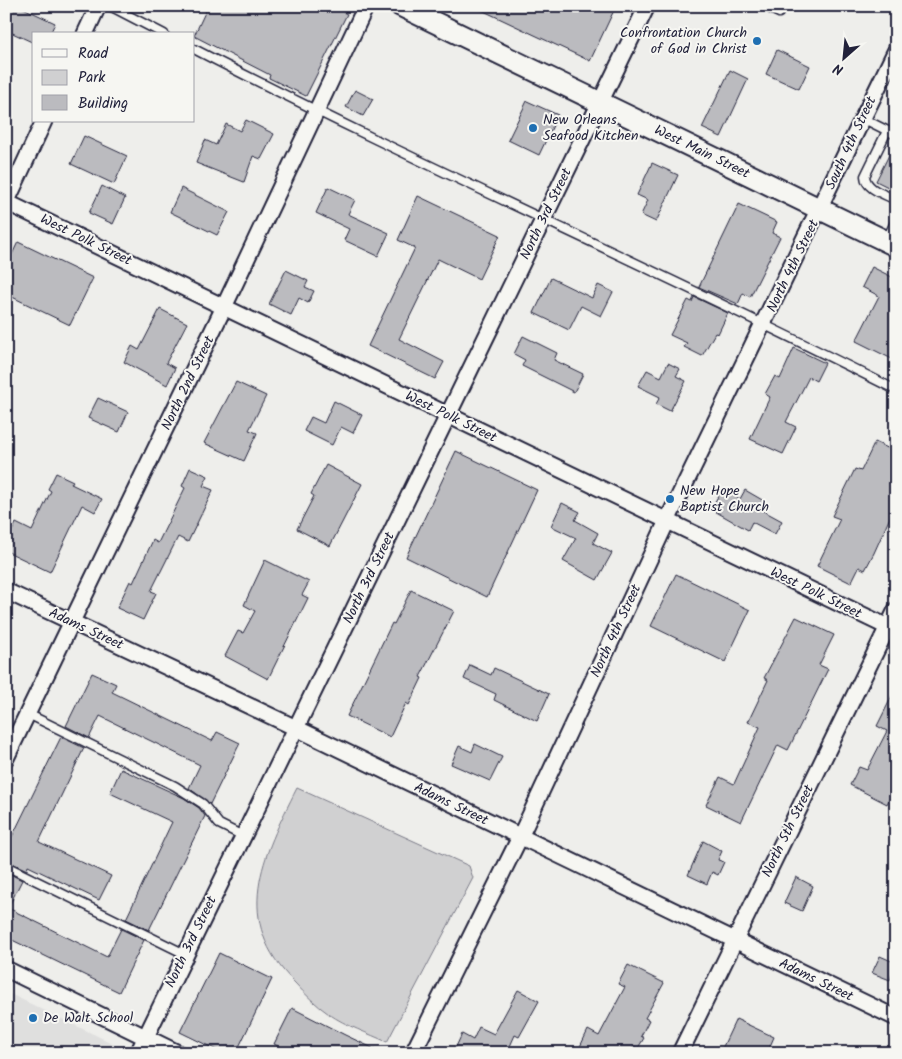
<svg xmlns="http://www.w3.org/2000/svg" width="902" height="1059" font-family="Kalam,sans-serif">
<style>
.built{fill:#dfdfde}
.green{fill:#d0d0d1;stroke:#797986}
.building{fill:#bbbbbf;stroke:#22223b}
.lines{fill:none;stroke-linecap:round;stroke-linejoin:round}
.lane-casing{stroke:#22223b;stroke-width:11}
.street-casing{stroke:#22223b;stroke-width:19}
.secondary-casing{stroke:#22223b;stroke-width:24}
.lane{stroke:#f6f6f2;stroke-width:8}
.street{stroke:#f6f6f2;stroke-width:15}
.secondary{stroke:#f6f6f2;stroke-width:20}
.poi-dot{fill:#1f6fb2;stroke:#f6f6f2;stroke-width:2}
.labels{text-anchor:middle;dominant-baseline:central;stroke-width:4;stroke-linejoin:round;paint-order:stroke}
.poi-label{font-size:14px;fill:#22223b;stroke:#f6f6f2;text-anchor:start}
.street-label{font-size:14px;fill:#22223b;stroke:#f6f6f2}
</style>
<rect width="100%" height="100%" fill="#eeeeeb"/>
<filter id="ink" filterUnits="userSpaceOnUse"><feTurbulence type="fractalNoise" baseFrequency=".02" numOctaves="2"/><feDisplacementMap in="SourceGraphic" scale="10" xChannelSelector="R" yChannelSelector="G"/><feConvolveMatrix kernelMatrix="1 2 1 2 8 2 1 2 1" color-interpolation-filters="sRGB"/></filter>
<g filter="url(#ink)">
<path class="built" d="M 6,992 L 114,1044 L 110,1053 L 6,1053 Z"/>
<path class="green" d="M 297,788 L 469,866 L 473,878 L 387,1042 C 368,1033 346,1026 329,1014 C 316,1005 305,994 295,983 C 231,920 262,857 297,788 Z"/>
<g class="building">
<path d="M 6,6 L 19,6 L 55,23 L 50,34 L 34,34 L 34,43 L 6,30 Z"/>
<path d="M 208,6 L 331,6 L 347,14 L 306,96 L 269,78 L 270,75 L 194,36 Z"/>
<path d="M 473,6 L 616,6 L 590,61 Z"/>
<path d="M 777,50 L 810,66 L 799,89 L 766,74 Z"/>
<path d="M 730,70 L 748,79 L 721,137 L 702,128 Z"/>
<path d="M 355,90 L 373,99 L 363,116 L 346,107 Z"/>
<path d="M 527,101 L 558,115 L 539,155 L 508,140 Z"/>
<path d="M 246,120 L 274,134 L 261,159 L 253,156 L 244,182 L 196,163 L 205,140 L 216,145 L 226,124 L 240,131 Z"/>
<path d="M 84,136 L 127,156 L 114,184 L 71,164 Z"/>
<path d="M 896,141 L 896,191 L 876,181 Z"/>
<path d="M 652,163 L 678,175 L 656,222 L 641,215 L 648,200 L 637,195 Z"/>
<path d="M 102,186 L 125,198 L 113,224 L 89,213 Z"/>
<path d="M 328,187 L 355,200 L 348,214 L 389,233 L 378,256 L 344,240 L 349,229 L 316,213 Z"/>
<path d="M 181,188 L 229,212 L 217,235 L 170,212 Z"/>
<path d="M 418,196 L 500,235 L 479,279 L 438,259 L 399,339 L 444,362 L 435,379 L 368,346 L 415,248 L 398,240 Z"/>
<path d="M 739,204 L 777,222 L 772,233 L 780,237 L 750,297 L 743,293 L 738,304 L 699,287 Z"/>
<path d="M 18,242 L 93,278 L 70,325 L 6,294 L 6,267 Z"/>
<path d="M 872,267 L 896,279 L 896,361 L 856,341 L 879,296 L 862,287 Z"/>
<path d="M 286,270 L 308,281 L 305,287 L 314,291 L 308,303 L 299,298 L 291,315 L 269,304 Z"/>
<path d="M 551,278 L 592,298 L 598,285 L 613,292 L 601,316 L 581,306 L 569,330 L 534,313 Z"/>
<path d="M 694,297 L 728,313 L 718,334 L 715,333 L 702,356 L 684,347 L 687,343 L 670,335 L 688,300 L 692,302 Z"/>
<path d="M 160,309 L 187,323 L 166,363 L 175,368 L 167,385 L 124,362 L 132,346 L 139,350 Z"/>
<path d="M 523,336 L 557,353 L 554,360 L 583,374 L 574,392 L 522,366 L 525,360 L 514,354 Z"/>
<path d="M 794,348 L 825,363 L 816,381 L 809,377 L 786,422 L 796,427 L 783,454 L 750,439 L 770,397 L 765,394 L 775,376 L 780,379 Z"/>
<path d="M 668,363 L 680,369 L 676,376 L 686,381 L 670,411 L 656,404 L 660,397 L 638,386 L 647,370 L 661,377 Z"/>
<path d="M 236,382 L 266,396 L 249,430 L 257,433 L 244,461 L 204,443 Z"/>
<path d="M 98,398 L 128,412 L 119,432 L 88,418 Z"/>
<path d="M 334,401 L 362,415 L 353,433 L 341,427 L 332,445 L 304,431 L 311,417 L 324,423 Z"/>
<path d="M 875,442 L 896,452 L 896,504 L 874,553 L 865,570 L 859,567 L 851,583 L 817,566 L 840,519 L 832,516 L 855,469 L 861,471 Z"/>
<path d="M 456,451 L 537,490 L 487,597 L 406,557 Z"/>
<path d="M 326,465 L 362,484 L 330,546 L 297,529 L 314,496 L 311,494 Z"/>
<path d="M 190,468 L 208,476 L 203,486 L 213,490 L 188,542 L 178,537 L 151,591 L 156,593 L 143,620 L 117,608 L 130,581 L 133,583 L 153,540 L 158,543 L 185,488 L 182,486 Z"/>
<path d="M 56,473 L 73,481 L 71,484 L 102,499 L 95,512 L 82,505 L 50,572 L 6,551 L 6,543 L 16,523 L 32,531 L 51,491 L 48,489 Z"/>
<path d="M 722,489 L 740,499 L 745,490 L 764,501 L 760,509 L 782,521 L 775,534 L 752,522 L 748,530 L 711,509 Z"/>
<path d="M 562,503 L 580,512 L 575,520 L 598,533 L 593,543 L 612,553 L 597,580 L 563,561 L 576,538 L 551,526 Z"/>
<path d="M 265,560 L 309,582 L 302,595 L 308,598 L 268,679 L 225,656 L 238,631 L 243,633 L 255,611 L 244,605 Z"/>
<path d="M 676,574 L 750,610 L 725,662 L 651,626 Z"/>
<path d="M 411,590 L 454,611 L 420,677 L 422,678 L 409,705 L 406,703 L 390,737 L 347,716 L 392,623 L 394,624 Z"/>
<path d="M 796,617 L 834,635 L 819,665 L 828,669 L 788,750 L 778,745 L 741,822 L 706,805 L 720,777 L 734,784 L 760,727 L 748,722 L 768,680 L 764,678 Z"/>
<path d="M 470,665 L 491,675 L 494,668 L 549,694 L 537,721 L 494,700 L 496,694 L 464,679 Z"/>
<path d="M 92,673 L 116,684 L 112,692 L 212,741 L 217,732 L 240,743 L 210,804 L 189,788 L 200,765 L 100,716 L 89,738 L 66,726 Z"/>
<path d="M 896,688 L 896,786 L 887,804 L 850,785 L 859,767 L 867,770 L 887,731 L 877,726 Z"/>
<path d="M 61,737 L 84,748 L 39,842 L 111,876 L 99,900 L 28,866 L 27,870 L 6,860 L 6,849 Z"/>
<path d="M 475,744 L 502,757 L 490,781 L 451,764 L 459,746 L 472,752 Z"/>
<path d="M 121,769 L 184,798 L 199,808 L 205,816 L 149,930 L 126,919 L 172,822 L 110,793 Z"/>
<path d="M 703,841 L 722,851 L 718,860 L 724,862 L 718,875 L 712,872 L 707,884 L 688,875 Z"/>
<path d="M 6,872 L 22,880 L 8,908 L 107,957 L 121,929 L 144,940 L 119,992 L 6,937 Z"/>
<path d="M 796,877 L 813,886 L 802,911 L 784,903 Z"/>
<path d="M 219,953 L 272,979 L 236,1053 L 223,1053 L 180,1032 Z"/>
<path d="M 880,956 L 896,963 L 890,980 L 872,973 Z"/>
<path d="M 628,965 L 664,983 L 645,1018 L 649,1020 L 641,1036 L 644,1038 L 638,1048 L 634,1046 L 630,1053 L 577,1053 L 588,1030 L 599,1036 L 625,987 L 618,984 Z"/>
<path d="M 518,990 L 539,1001 L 519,1037 L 515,1035 L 507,1053 L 461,1053 L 455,1049 L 462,1034 L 473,1040 L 479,1027 L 494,1034 Z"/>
<path d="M 292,1008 L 345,1035 L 383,1053 L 291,1053 L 274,1044 Z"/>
<path d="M 736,1019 L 774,1037 L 767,1053 L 720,1053 Z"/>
</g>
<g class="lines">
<defs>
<g id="lane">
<path d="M 110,6 L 164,34"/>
<path d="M 764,6 L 779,13 L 783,6"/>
<path d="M 194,49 C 425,168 664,272 896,390"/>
<path d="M 864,119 L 896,135"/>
<path d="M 887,131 L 865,176 C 866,190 885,194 896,200"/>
<path d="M 887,239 L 896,220"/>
<path d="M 28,714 L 175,786 L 203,804 L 219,824 L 243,836"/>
<path d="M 6,866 L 185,954"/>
<path d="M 6,1049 L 13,1053"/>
</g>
<g id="street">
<path d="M 85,34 L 98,6"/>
<path d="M 6,202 L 896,631"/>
<path d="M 6,203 L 44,121"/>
<path d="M 6,591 L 296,728 L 896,1018"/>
<path d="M 6,758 L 224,307 L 366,6"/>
<path d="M 6,969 L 178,1053"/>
<path d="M 138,1053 L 647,6"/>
<path d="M 413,1053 L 520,837 L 667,521 L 896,50"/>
<path d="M 680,1053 L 896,610"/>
</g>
<path id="secondary" d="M 401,6 L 896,246"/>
</defs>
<use href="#lane" class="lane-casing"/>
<use href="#street" class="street-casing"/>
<use href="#secondary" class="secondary-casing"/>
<use href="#lane" class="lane"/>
<use href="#street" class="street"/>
<use href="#secondary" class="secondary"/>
</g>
</g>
<g class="poi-dot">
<circle cx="757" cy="41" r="5"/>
<circle cx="533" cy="128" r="5"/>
<circle cx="670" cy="499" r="5"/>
<circle cx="33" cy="1018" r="5"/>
</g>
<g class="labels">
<g class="poi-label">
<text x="747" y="33" text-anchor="end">Confrontation Church<tspan x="747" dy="16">of God in Christ</tspan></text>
<text x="543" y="120">New Orleans<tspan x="543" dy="16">Seafood Kitchen</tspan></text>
<text x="680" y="491">New Hope<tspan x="680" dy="16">Baptist Church</tspan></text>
<text x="43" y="1018">De Walt School</text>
</g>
<g class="street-label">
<text transform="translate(851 143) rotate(-65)">South 4th Street</text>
<text transform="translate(702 152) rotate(26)">West Main Street</text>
<text transform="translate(546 214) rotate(-64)">North 3rd Street</text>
<text transform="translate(86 240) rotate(26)">West Polk Street</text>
<text transform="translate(793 266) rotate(-64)">North 4th Street</text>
<text transform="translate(188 383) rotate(-64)">North 2nd Street</text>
<text transform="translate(451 417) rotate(26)">West Polk Street</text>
<text transform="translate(369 578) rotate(-64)">North 3rd Street</text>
<text transform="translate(816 593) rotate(26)">West Polk Street</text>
<text transform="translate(86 629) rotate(25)">Adams Street</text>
<text transform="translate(616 631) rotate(-65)">North 4th Street</text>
<text transform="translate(451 804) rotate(26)">Adams Street</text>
<text transform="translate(788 831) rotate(-64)">North 5th Street</text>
<text transform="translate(191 942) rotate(-64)">North 3rd Street</text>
<text transform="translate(816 980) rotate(26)">Adams Street</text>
</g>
</g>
<rect width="902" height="1059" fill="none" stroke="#f6f6f2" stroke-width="25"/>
<rect x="12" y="12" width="877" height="1034" fill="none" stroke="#22223b" stroke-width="2" filter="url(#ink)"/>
<rect x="32" y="32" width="162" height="90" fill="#f6f6f2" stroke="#a1a1a9"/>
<rect x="42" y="49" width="25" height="8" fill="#f6f6f2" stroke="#a1a1a9"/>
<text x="78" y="58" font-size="15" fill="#22223b">Road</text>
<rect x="42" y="70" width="25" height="15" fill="#d0d0d1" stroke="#a1a1a9"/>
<text x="78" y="82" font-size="15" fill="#22223b">Park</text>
<rect x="42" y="95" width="25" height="15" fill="#bbbbbf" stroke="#a1a1a9"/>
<text x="78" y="108" font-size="15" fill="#22223b">Building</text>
<g transform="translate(844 58) rotate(207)" stroke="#f6f6f2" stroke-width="4" paint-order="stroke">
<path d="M0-4L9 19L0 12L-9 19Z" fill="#22223b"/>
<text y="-8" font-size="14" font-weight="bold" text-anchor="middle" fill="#22223b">N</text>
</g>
</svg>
